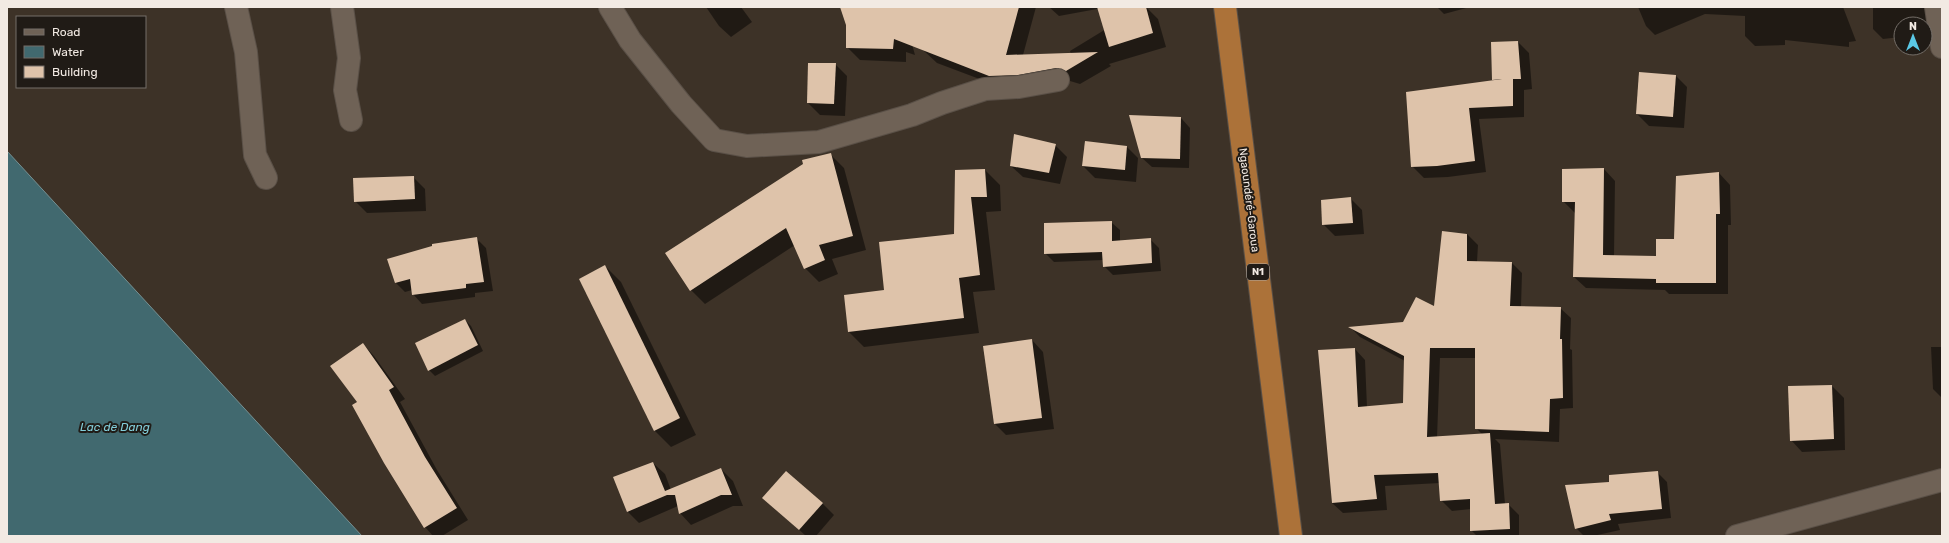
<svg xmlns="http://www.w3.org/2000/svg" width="1949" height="543" font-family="Rubik,sans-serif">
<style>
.water{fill:#41696f;stroke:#769092}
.shadow{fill:#0007;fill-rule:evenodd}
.building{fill:#dec3aa}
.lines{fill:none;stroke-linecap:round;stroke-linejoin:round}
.street-casing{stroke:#5a5047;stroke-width:24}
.highway-casing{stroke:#5a5047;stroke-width:24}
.street{stroke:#6f6256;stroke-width:22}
.highway{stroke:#ac7239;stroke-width:22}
.labels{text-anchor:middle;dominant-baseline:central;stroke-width:4;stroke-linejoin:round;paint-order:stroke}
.shield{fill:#201b16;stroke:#b3aca6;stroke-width:1}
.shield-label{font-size:10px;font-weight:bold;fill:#f2eae3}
.street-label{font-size:11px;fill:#f2eae3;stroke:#201b16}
.water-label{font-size:12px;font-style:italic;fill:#83ceda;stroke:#201b16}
</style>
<rect width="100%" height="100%" fill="#3d3227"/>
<path class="water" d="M 7,151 L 362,536 L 7,536 Z"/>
<g class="shadow">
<path d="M 706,7 L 741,7 L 752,22 L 731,37 L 719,26 Z"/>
<path d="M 841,7 L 902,7 L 915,55 L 906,52 L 906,62 L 860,60 L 847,47 L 847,25 Z"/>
<path d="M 927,7 L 1036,7 L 1023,55 L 1071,54 L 1070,51 L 1142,7 L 1146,7 L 1158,19 L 1166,47 L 1109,64 L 1111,66 L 1080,84 L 1070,81 L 1032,88 L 1006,89 L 937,63 L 923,50 Z"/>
<path d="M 1049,7 L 1108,7 L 1059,16 Z"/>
<path d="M 1437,7 L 1470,7 L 1444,14 Z"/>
<path d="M 1638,7 L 1843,7 L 1856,41 L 1849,42 L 1849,47 L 1785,40 L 1785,45 L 1755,46 L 1745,36 L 1745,16 L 1705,14 L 1655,35 L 1646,26 Z"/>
<path d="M 1873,7 L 1927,7 L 1932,34 L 1925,35 L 1925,24 L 1901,24 L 1901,37 L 1883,39 L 1873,29 Z"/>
<path d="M 1518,42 L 1529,53 L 1532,89 L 1524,90 L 1524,117 L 1479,119 L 1486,172 L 1448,177 L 1424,178 L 1412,166 L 1407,93 L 1495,81 L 1493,80 Z"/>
<path d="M 835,64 L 847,76 L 845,116 L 820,115 L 808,103 Z"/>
<path d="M 1676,76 L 1687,87 L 1684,128 L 1649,126 L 1637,114 Z"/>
<path d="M 1181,118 L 1190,128 L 1189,168 L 1152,167 L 1142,158 Z"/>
<path d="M 1055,145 L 1067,157 L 1060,184 L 1023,177 L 1011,166 Z"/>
<path d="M 1127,147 L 1138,158 L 1136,182 L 1095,178 L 1083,166 Z"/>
<path d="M 830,154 L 844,168 L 866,250 L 832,259 L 838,274 L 819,282 L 805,268 L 795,245 L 705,304 L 691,290 Z"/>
<path d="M 1604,169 L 1615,181 L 1614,256 L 1657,257 L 1675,240 L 1719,173 L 1730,185 L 1731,225 L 1728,225 L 1728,294 L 1669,294 L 1665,290 L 1586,288 L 1574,277 L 1575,213 L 1563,201 Z"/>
<path d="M 985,170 L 1000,185 L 1001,211 L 986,212 L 995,290 L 973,292 L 979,333 L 864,347 L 849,332 L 845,296 L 885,291 L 955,235 L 956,171 Z"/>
<path d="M 413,177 L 425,189 L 426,211 L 367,213 L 355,201 Z"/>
<path d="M 1350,198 L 1362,210 L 1364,234 L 1335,236 L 1323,224 Z"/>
<path d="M 1111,222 L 1120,230 L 1120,241 L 1150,239 L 1159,248 L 1161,271 L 1113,275 L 1104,266 L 1104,260 L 1054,262 L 1045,253 Z"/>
<path d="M 1467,234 L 1478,245 L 1477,262 L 1512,263 L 1522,273 L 1521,307 L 1560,308 L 1571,318 L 1570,349 L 1572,350 L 1573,408 L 1560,409 L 1559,442 L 1495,439 L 1500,444 L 1505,504 L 1508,504 L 1519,515 L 1519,536 L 1477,536 L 1471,530 L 1471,509 L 1452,511 L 1441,500 L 1440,483 L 1385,486 L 1387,510 L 1343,513 L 1332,503 L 1355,349 L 1365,360 L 1367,407 L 1404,404 L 1405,361 L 1360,337 L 1351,328 L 1404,323 L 1435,308 ZM 1440,358 L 1476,358 L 1476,428 L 1482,434 L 1437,438 Z"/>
<path d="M 477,239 L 486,248 L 493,291 L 475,293 L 475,297 L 422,304 L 413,294 L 412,290 L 405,292 L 396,283 L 434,247 Z"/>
<path d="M 605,266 L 621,282 L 696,435 L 671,447 L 655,431 Z"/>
<path d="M 465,320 L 471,326 L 483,351 L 435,376 L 429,370 Z"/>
<path d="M 1032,340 L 1043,352 L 1054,429 L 1006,435 L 995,424 Z"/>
<path d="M 363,344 L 374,356 L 405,399 L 400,402 L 437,470 L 468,520 L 442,536 L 433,536 L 425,527 L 385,462 Z"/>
<path d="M 1931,347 L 1942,347 L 1942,398 L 1933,389 Z"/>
<path d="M 1832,386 L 1844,398 L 1845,450 L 1802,452 L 1791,440 Z"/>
<path d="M 653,463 L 665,474 L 671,490 L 721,469 L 733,481 L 743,506 L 733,506 L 691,525 L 680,513 L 678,506 L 639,523 L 628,512 Z"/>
<path d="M 1657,472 L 1667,482 L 1671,518 L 1618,524 L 1620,530 L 1593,536 L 1584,536 L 1576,528 Z"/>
<path d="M 764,498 L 822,503 L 834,515 L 816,536 L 806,536 Z"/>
</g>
<g class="building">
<path d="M 840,7 L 1019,7 L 1006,55 L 1098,52 L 1066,71 L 1056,68 L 1018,75 L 989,76 L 894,39 L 893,49 L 846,48 L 846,25 Z"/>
<path d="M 1097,7 L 1146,7 L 1153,33 L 1109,47 Z"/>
<path d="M 1518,41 L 1521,79 L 1513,79 L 1513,106 L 1469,108 L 1475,161 L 1437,166 L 1411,167 L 1406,92 L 1502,79 L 1492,80 L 1491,42 Z"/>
<path d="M 808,63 L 836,63 L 834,104 L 807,103 Z"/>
<path d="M 1639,72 L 1676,75 L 1673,117 L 1636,114 Z"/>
<path d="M 1129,115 L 1181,117 L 1180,159 L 1141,158 Z"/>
<path d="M 1014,134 L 1056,144 L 1049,173 L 1010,166 Z"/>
<path d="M 1085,141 L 1127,146 L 1125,170 L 1082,166 Z"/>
<path d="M 831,153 L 853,236 L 819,245 L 825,260 L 804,269 L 786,228 L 690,291 L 665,253 L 803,164 L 802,160 Z"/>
<path d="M 1604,168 L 1603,255 L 1656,256 L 1656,239 L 1674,239 L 1676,176 L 1719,172 L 1720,214 L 1716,214 L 1716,283 L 1656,283 L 1656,279 L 1573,277 L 1575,202 L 1562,202 L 1562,169 Z"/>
<path d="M 985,169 L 987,197 L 971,197 L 980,275 L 959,278 L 964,318 L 848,332 L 844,295 L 884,290 L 879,242 L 954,234 L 955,170 Z"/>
<path d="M 414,176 L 415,199 L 354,202 L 353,178 Z"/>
<path d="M 1351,197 L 1353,223 L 1322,225 L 1321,200 Z"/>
<path d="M 1112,221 L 1112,241 L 1151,238 L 1152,263 L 1103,267 L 1102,252 L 1044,254 L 1044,223 Z"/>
<path d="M 1442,231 L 1467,234 L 1467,261 L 1512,262 L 1510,306 L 1561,307 L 1560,339 L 1562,339 L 1563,398 L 1550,399 L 1549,432 L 1475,429 L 1475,348 L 1430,348 L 1427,437 L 1490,433 L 1495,504 L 1509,503 L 1510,529 L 1470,531 L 1470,499 L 1440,501 L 1438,473 L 1374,475 L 1377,499 L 1332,503 L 1318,350 L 1355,348 L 1358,407 L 1403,403 L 1404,356 L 1348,327 L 1403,322 L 1416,297 L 1434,306 Z"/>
<path d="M 477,237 L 484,282 L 466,284 L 466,288 L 412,295 L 410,279 L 395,283 L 387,259 L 432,246 L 432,244 Z"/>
<path d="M 605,265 L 680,418 L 654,431 L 579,279 Z"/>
<path d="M 465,319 L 478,345 L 428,371 L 415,343 Z"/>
<path d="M 1032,339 L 1042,418 L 994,424 L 983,346 Z"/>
<path d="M 363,343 L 394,387 L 389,390 L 425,457 L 457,508 L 424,528 L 384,463 L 352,405 L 357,402 L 330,366 Z"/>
<path d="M 1832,385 L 1834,439 L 1790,441 L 1788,386 Z"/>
<path d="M 653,462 L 665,491 L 721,468 L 732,495 L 721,495 L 679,514 L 675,495 L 667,495 L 627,512 L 613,477 Z"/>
<path d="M 786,471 L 823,503 L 799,530 L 762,498 Z"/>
<path d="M 1658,471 L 1662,509 L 1609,514 L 1611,520 L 1575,529 L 1565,485 L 1609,482 L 1609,475 Z"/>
</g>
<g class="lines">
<defs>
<g id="street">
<path d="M 236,7 L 246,52 L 255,155 L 266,178"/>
<path d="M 342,7 L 349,58 L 345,90 L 351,120"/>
<path d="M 610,7 L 630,40 L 681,104 L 714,140 L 747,146 L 819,142 L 912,115 L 942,103 L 985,89 L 1019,87 L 1058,80"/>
<path d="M 1936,7 L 1942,47"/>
<path d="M 1737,536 L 1942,480"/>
</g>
<path id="highway" d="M 1225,7 L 1291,536"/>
</defs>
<use href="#street" class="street-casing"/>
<use href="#highway" class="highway-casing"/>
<use href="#street" class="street"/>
<use href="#highway" class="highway"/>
</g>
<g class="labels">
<rect class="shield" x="1247" y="264" width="22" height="16" rx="3"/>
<g class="shield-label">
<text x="1258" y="272">N1</text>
</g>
<g class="street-label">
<text transform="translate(1249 200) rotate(83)">Ngaoundéré-Garoua</text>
</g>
<g class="water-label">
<text x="115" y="427">Lac de Dang</text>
</g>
</g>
<rect width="1949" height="543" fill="none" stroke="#f2eae3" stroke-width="16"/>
<rect x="16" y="16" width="130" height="72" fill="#201b16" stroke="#746e68"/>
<rect x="24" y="29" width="20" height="6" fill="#6f6256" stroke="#746e68"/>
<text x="52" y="36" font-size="12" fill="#f2eae3">Road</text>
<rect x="24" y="46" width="20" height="12" fill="#41696f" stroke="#746e68"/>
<text x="52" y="56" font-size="12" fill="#f2eae3">Water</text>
<rect x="24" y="66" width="20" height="12" fill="#dec3aa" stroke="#746e68"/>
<text x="52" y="76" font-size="12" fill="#f2eae3">Building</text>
<g transform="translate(1913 36)"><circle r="19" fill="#201b16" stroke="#746e68"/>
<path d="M0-3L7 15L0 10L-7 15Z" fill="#5ac8e6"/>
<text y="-6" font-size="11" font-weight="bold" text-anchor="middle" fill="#f2eae3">N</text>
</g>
</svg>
